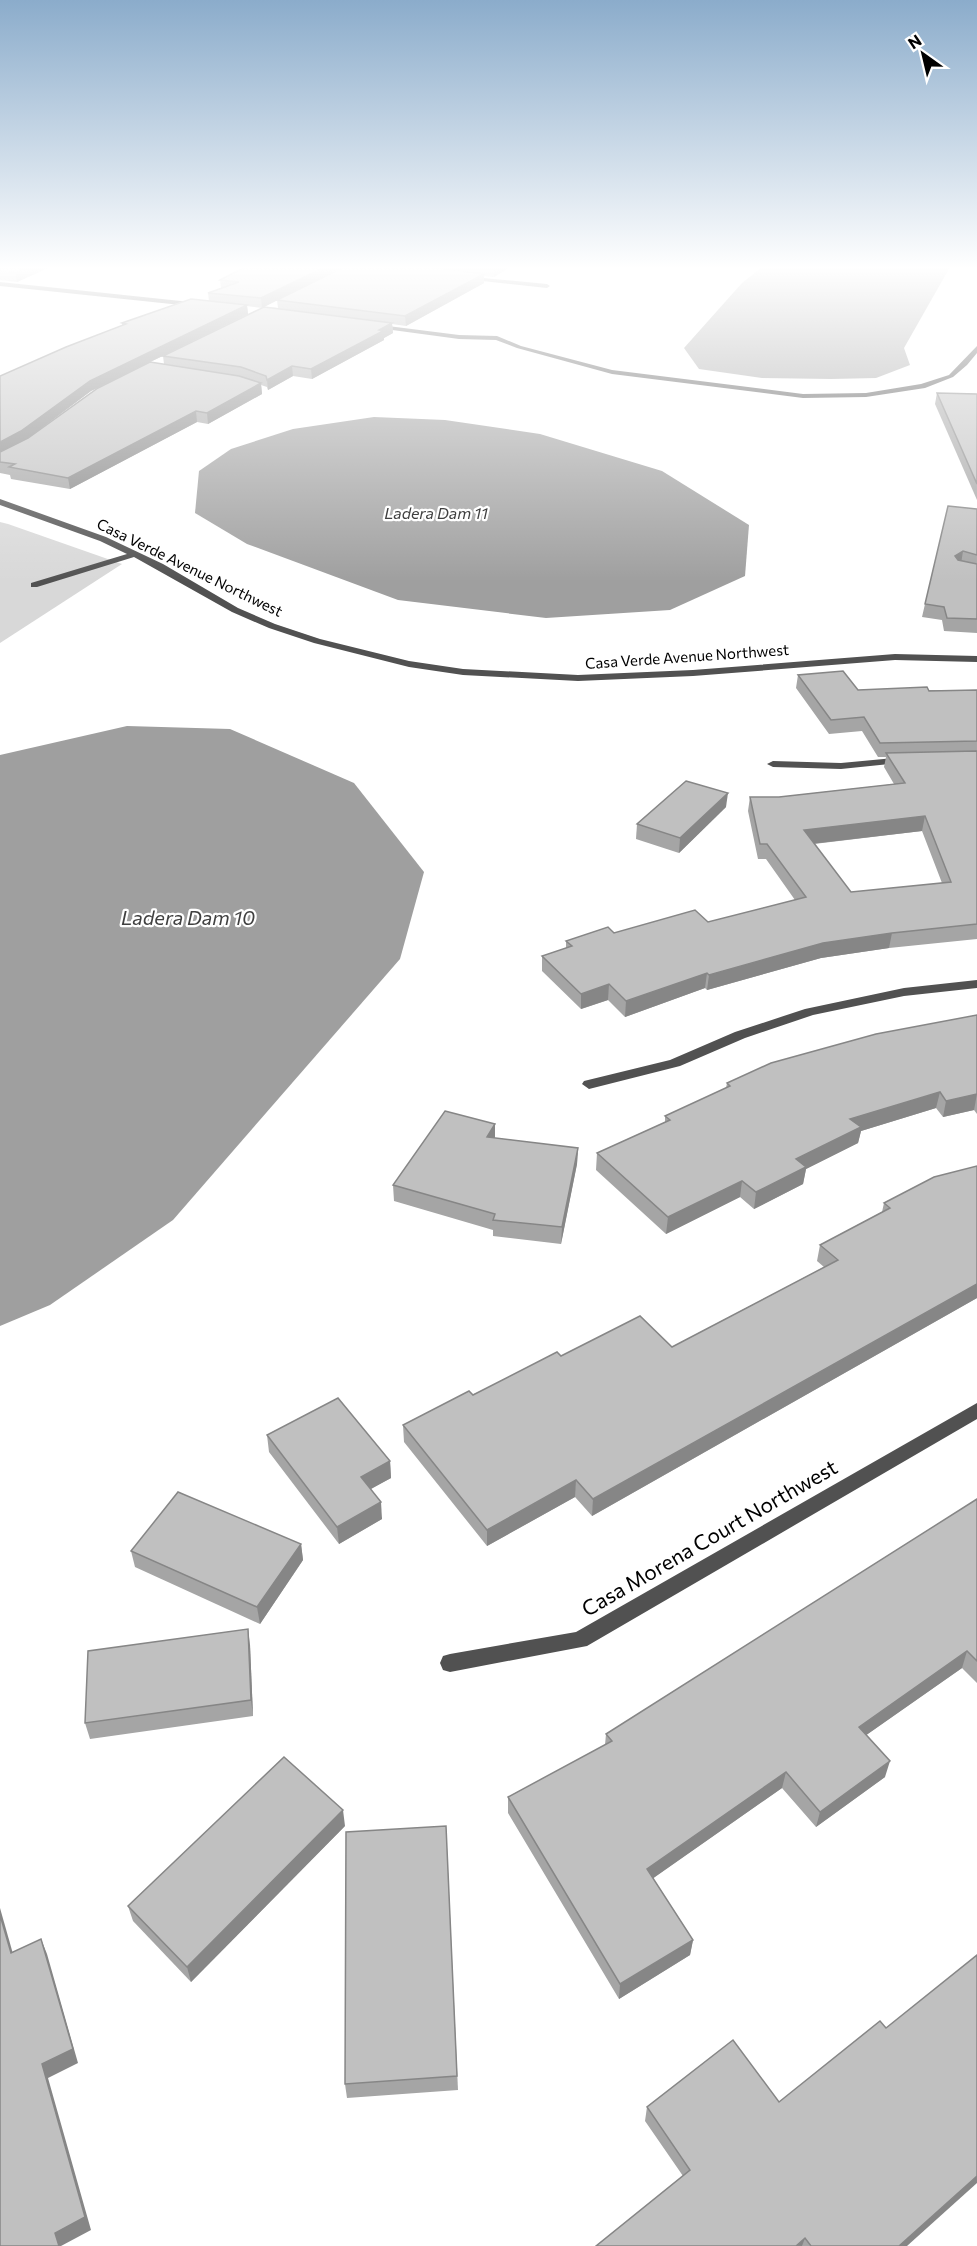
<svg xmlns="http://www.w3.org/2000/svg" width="977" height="2246" font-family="Commissioner,sans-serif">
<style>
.green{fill:#d8d8d8}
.water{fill:#9f9f9f}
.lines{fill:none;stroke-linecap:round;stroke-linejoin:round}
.minor{fill:#515151;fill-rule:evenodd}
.wall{fill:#a5a5a5;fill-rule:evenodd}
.shaded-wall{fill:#868686}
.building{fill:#c0c0c0;stroke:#868686;stroke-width:1.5;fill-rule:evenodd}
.labels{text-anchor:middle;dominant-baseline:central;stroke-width:4.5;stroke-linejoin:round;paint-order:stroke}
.far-street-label{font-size:15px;fill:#000;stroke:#fff}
.far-water-label{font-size:16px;font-style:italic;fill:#404040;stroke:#fff}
.water-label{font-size:20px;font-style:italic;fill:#404040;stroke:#fff}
.near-street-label{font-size:21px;fill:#000;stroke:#fff}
</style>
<rect width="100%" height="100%" fill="#fff"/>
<path class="green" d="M 0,522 L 8,524 L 122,564 L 0,643 Z"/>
<g class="water">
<path d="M 762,267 L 950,267 L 904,348 L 910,365 L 876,378 L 831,379 L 762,378 L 699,369 L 684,348 L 742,283 Z"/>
<path d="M 374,417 L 445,420 L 540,434 L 662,471 L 749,525 L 745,576 L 670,610 L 546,618 L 398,600 L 247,544 L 195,513 L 199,471 L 231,449 L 293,429 Z"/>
<path d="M 127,726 L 230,729 L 354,783 L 424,872 L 400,959 L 173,1220 L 50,1305 L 0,1326 L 0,755 Z"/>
</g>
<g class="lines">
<g class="minor">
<path d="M 462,276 L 547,284 L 550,286 L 547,288 L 464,279 Z"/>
<path d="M 0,282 L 200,303 L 203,305 L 200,307 L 0,286 Z"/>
<path d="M 372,324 L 459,335 L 497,336 L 521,346 L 612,370 L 803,394 L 866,393 L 921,384 L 949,375 L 977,346 L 977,353 L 967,365 L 953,377 L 925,388 L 866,397 L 803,398 L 612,374 L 517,348 L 496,340 L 459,339 L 370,327 Z"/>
<path d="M 0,499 L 106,537 L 163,564 L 238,608 L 275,624 L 320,639 L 409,661 L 463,669 L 578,675 L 693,670 L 895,654 L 977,656 L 977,662 L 895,660 L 693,676 L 578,681 L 463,675 L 409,667 L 314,643 L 269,628 L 232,612 L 134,557 L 37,587 L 31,587 L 31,583 L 127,554 L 100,541 L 0,505 Z"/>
<path d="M 905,757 L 911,760 L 909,762 L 841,769 L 773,767 L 767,764 L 773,761 L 841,763 Z"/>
<path d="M 977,980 L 977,988 L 904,996 L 813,1015 L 745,1038 L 680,1066 L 589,1089 L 582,1084 L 584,1081 L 670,1060 L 735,1032 L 805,1009 L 904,988 Z"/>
<path d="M 977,1403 L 977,1419 L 587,1646 L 450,1672 L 443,1670 L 440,1663 L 443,1656 L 450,1654 L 576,1632 Z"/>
</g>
</g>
<g class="wall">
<path d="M 0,267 L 50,267 L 17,282 L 0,280 Z"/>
<path d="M 245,267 L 510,267 L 494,277 L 484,276 L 484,283 L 406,326 L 392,324 L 393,333 L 384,338 L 384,340 L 312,379 L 293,376 L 268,390 L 267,387 L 261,385 L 262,394 L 208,424 L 197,422 L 70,489 L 11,479 L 10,475 L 0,473 L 0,376 L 122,325 L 122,323 L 209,301 L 208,293 L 221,288 L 220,280 ZM 277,300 L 278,308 L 264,307 ZM 247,306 L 262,308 L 248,314 ZM 163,356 L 164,364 L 150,362 ZM 150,362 L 32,435 L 91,391 Z"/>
<path d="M 937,393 L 977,394 L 977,500 L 935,404 Z"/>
<path d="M 977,509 L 977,633 L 944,631 L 942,620 L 922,617 L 925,604 Z"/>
<path d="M 798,675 L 858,690 L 977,690 L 977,939 L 889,948 L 821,958 L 707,990 L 705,988 L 625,1017 L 608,1000 L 581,1009 L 542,971 L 542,956 L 566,948 L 566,941 L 614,933 L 708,922 L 795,900 L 766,859 L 758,859 L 748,811 L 750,797 L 779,797 L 894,784 L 884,767 L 886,757 L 878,757 L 862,731 L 829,734 L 796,688 ZM 922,831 L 942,883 L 851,892 L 814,844 Z"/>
<path d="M 726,807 L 679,853 L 636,839 L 637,824 Z"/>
<path d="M 977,1015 L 977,1114 L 974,1110 L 943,1117 L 936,1108 L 861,1131 L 858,1143 L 806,1169 L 803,1184 L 754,1209 L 740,1197 L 666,1234 L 596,1170 L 597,1153 L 665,1122 L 665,1116 L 726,1088 L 727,1083 Z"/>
<path d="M 495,1124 L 495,1138 L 578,1148 L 577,1164 L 561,1244 L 493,1236 L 493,1230 L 394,1201 L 393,1185 Z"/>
<path d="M 977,1166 L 977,1298 L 592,1516 L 575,1497 L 487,1546 L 404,1442 L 403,1425 L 561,1356 L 672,1347 L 824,1267 L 817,1261 L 820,1245 L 882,1212 L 884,1203 Z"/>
<path d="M 267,1435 L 390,1461 L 391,1478 L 370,1489 L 382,1519 L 339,1544 L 269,1452 Z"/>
<path d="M 977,1499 L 977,1683 L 962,1668 L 866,1735 L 885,1777 L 816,1827 L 782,1788 L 653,1878 L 693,1940 L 690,1955 L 619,1999 L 508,1813 L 508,1797 L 605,1745 L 606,1734 Z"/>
<path d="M 301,1544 L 303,1560 L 260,1624 L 135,1567 L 131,1551 Z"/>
<path d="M 250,1645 L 253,1716 L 90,1739 L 85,1723 Z"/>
<path d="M 345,1826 L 191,1982 L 133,1921 L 128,1906 Z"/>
<path d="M 446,1826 L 458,2090 L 347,2098 L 345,2084 Z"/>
<path d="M 779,2102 L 907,2246 L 596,2246 L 683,2176 L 645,2121 L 647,2107 Z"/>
</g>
<g class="shaded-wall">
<path d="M 27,267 L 50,267 L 17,282 L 15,272 Z"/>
<path d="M 325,267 L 344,267 L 262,308 L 261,298 Z"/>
<path d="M 495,267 L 510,267 L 494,277 L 494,268 Z"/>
<path d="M 484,274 L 484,283 L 406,326 L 405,316 Z"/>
<path d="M 247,305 L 248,314 L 91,391 L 23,442 L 0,454 L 0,442 L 90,381 Z"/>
<path d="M 392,323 L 393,333 L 384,338 L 384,340 L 312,379 L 311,369 Z"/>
<path d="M 292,366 L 293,376 L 268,390 L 267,380 Z"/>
<path d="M 261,383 L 262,394 L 208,424 L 207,413 Z"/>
<path d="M 196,411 L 197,422 L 70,489 L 68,478 Z"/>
<path d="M 963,551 L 961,564 L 955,556 Z"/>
<path d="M 728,793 L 726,807 L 679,853 L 680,838 Z"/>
<path d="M 925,816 L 922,831 L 802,845 L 804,830 Z"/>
<path d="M 892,933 L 889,948 L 821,958 L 707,990 L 709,975 L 823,943 Z"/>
<path d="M 707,973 L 705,988 L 625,1017 L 626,1001 Z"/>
<path d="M 609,984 L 608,1000 L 581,1009 L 581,994 Z"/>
<path d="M 940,1092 L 936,1108 L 861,1131 L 858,1143 L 806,1169 L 803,1184 L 754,1209 L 756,1192 L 796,1159 L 850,1119 Z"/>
<path d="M 977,1094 L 974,1110 L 943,1117 L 946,1101 Z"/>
<path d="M 495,1124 L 495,1141 L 487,1137 Z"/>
<path d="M 578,1148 L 577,1164 L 561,1244 L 562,1227 Z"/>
<path d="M 742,1181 L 740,1197 L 666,1234 L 668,1217 Z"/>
<path d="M 977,1284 L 977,1298 L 592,1516 L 593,1499 Z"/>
<path d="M 390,1461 L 391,1478 L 362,1494 L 361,1477 Z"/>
<path d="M 576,1480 L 575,1497 L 487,1546 L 487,1530 Z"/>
<path d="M 381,1502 L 382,1519 L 339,1544 L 337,1527 Z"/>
<path d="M 301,1544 L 303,1560 L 260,1624 L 257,1607 Z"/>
<path d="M 248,1629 L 250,1645 L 253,1716 L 251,1700 Z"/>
<path d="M 967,1651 L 962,1668 L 855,1743 L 859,1727 Z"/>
<path d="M 890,1761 L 885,1777 L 816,1827 L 820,1812 Z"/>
<path d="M 786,1772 L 782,1788 L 645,1884 L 647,1869 Z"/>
<path d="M 343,1810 L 345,1826 L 191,1982 L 187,1967 Z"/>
<path d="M 0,1908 L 17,1968 L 11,1953 L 0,1915 Z"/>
<path d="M 41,1939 L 47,1954 L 78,2063 L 48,2078 L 91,2230 L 61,2246 L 59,2246 L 55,2233 L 42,2064 Z"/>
<path d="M 693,1940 L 690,1955 L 619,1999 L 620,1984 Z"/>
<path d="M 977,2176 L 977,2183 L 907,2246 L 899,2246 Z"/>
<path d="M 805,2238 L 802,2246 L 796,2246 Z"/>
</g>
<g class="building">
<path d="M 0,267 L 27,267 L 15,272 L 0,271 Z"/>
<path d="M 245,267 L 325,267 L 261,298 L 208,293 L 239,282 L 220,280 Z"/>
<path d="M 344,267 L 430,267 L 484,274 L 405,316 L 277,300 Z"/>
<path d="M 191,299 L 247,305 L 90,381 L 21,431 L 0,442 L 0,376 L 66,347 L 126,324 L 122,323 Z"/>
<path d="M 264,307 L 392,323 L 379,330 L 383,331 L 311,369 L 292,366 L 267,380 L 266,376 L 241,367 L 163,356 Z"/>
<path d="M 150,362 L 239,376 L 261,383 L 207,413 L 196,411 L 68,478 L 9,467 L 15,464 L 0,462 L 0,452 L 28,438 L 98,388 Z"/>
<path d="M 937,393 L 977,394 L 977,484 Z"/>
<path d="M 948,506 L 977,509 L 977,555 L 963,551 L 955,556 L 958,560 L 977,564 L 977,619 L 947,618 L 944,607 L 925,604 Z"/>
<path d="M 843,671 L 858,690 L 927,687 L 929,691 L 977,690 L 977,741 L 880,743 L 864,717 L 831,720 L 798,675 Z"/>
<path d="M 977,751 L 977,924 L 892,933 L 823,943 L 709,975 L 707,973 L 626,1001 L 609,984 L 581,994 L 542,956 L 572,946 L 566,941 L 608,927 L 614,933 L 695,910 L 708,922 L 806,897 L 767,844 L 760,844 L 750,797 L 779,797 L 905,783 L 886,753 ZM 925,816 L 951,882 L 851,892 L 804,830 Z"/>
<path d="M 686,781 L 728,793 L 680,838 L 637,824 Z"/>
<path d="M 977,1015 L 977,1094 L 946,1101 L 940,1092 L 850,1119 L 861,1127 L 796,1159 L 806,1167 L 756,1192 L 742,1181 L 668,1217 L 597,1153 L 670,1120 L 665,1116 L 730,1086 L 727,1083 L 771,1063 L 876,1034 Z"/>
<path d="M 445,1111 L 495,1124 L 487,1137 L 578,1148 L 562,1227 L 493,1220 L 495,1214 L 393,1185 Z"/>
<path d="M 977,1166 L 977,1284 L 593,1499 L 576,1480 L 487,1530 L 403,1425 L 469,1391 L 473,1395 L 557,1352 L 561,1356 L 640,1316 L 672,1347 L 838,1260 L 820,1245 L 890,1208 L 884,1203 L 934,1177 Z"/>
<path d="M 338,1398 L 390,1461 L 361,1477 L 381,1502 L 337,1527 L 267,1435 Z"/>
<path d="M 178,1492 L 301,1544 L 257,1607 L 131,1551 Z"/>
<path d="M 977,1499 L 977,1661 L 967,1651 L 859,1727 L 890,1761 L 820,1812 L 786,1772 L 647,1869 L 693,1940 L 620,1984 L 508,1797 L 612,1741 L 606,1734 Z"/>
<path d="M 248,1629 L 251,1700 L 85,1723 L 88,1651 Z"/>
<path d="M 284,1757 L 343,1810 L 187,1967 L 128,1906 Z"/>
<path d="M 446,1826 L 457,2076 L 345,2084 L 346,1832 Z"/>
<path d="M 0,1915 L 11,1953 L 41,1939 L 73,2049 L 42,2064 L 85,2217 L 55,2233 L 59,2246 L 0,2246 Z"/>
<path d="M 977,1955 L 977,2176 L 899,2246 L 811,2246 L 805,2238 L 796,2246 L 596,2246 L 690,2170 L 647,2107 L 733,2040 L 779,2102 L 880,2021 L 886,2028 Z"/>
</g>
<linearGradient id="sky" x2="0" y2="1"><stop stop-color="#8baccb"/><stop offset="0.46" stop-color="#fff"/><stop offset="1" stop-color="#fff" stop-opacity="0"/></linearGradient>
<rect width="977" height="582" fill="url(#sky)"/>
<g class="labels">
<g class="far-street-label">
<text transform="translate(190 567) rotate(26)">Casa Verde Avenue Northwest</text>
<text transform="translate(687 656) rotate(-4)">Casa Verde Avenue Northwest</text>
</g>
<g class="far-water-label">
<text x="436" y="512">Ladera Dam 11</text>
</g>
<g class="water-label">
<text x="188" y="917">Ladera Dam 10</text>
</g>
<g class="near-street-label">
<text transform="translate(709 1537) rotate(-30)">Casa Morena Court Northwest</text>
</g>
</g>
<g transform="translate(923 54) rotate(326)" stroke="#ffffff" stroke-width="4.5" paint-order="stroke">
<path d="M0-4.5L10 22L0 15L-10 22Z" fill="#000000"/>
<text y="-9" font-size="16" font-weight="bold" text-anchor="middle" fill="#000000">N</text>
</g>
</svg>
